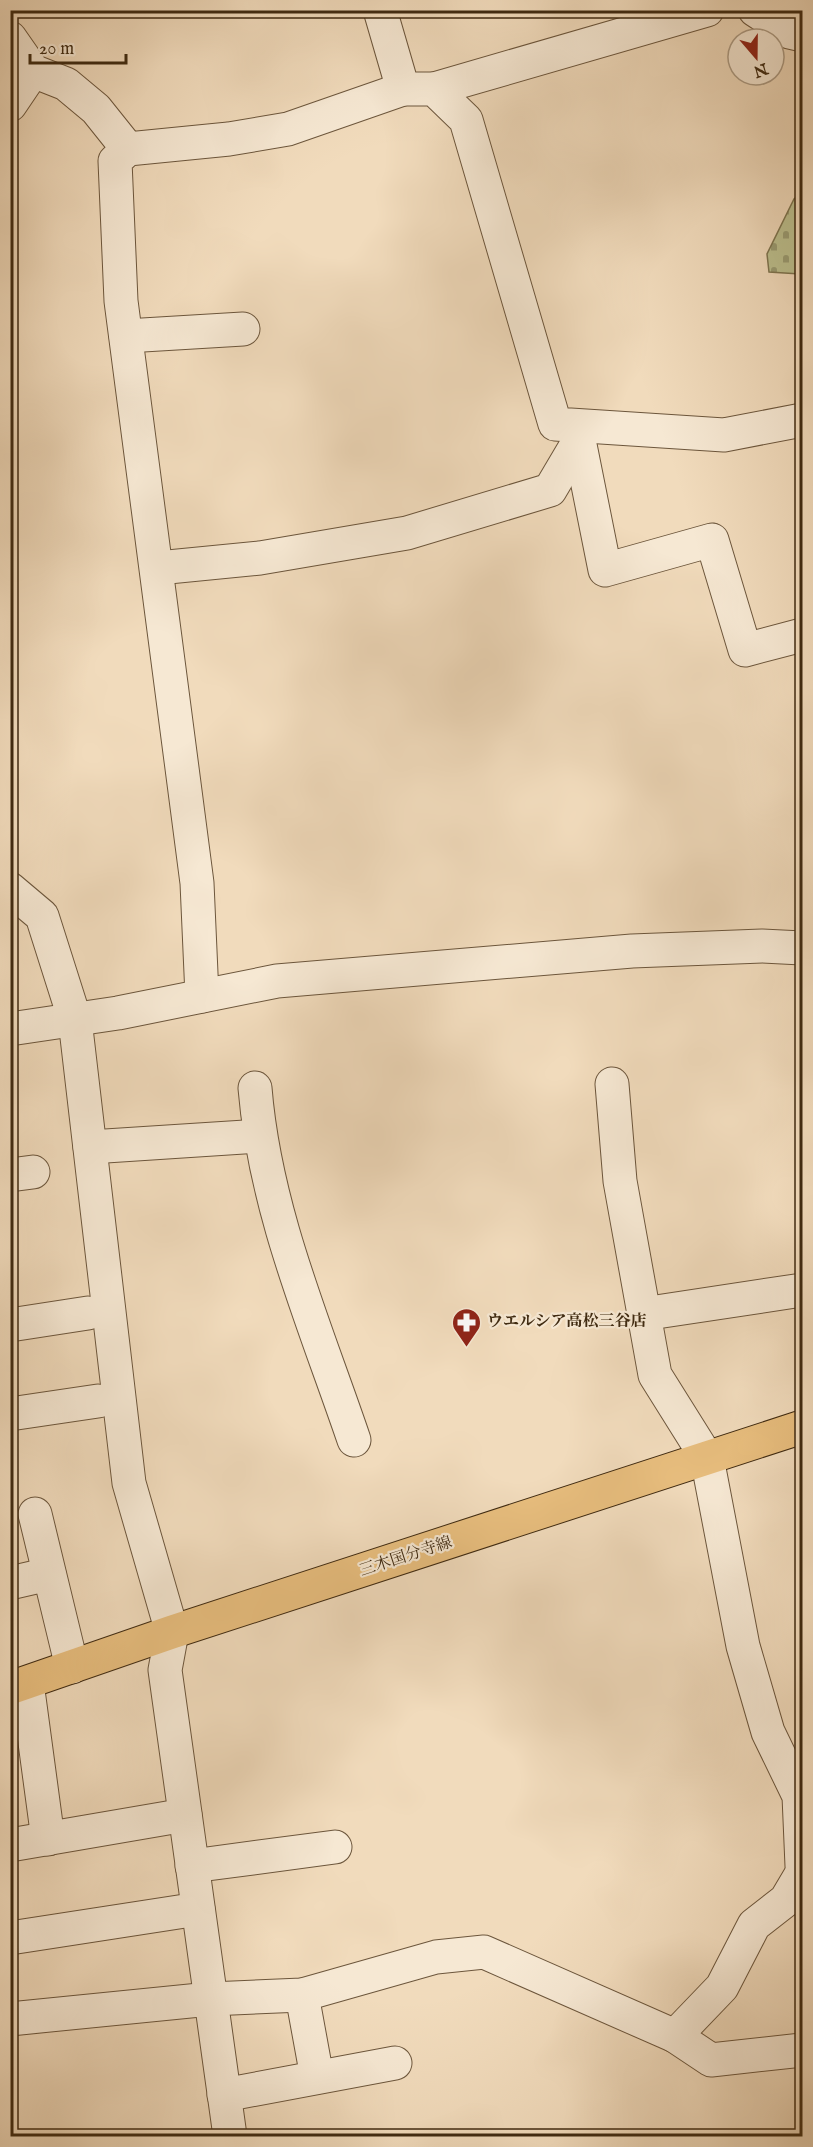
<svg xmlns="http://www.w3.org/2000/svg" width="813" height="2147" font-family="'IM FELL English','Noto Serif JP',serif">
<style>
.cemetery{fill:url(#cemetery-stones);stroke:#7e7550;stroke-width:1.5}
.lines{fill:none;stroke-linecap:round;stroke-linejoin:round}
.street-casing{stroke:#6c563c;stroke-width:35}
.primary-casing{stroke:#3f2a11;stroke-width:35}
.street{stroke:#f6e8d3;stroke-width:33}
.primary{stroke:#e8be7e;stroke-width:33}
.labels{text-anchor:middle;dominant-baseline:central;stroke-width:4.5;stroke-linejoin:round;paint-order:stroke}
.poi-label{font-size:16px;font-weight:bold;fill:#3f2a11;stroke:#f6e8d3;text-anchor:start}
.street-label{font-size:16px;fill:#3f2a11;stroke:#f6e8d3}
</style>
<defs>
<pattern id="cemetery-stones" width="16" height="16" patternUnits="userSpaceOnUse" patternTransform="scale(1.5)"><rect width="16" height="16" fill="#bcc08f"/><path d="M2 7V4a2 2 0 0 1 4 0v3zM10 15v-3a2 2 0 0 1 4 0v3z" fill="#9a9c73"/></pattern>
</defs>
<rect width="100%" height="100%" fill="#f1dbbc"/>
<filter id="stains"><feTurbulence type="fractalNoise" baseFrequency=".00333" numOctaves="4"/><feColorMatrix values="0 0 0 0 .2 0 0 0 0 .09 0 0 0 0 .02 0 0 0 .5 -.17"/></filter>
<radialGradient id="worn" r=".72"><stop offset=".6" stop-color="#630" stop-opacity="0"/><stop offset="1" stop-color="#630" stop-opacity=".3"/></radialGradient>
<path class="cemetery" d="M 802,192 L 802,271 L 800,274 L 769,272 L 767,254 L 794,199 Z"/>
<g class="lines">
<defs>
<g id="street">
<path d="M 380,10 L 403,89 L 434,89 L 466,120 L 555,424 L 724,435 L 802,420"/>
<path d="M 755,10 L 789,32 L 802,35"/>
<path d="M 10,38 L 33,71 L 66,84 L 96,109 L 128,149"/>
<path d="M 434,89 L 707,10"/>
<path d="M 10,105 L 33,71"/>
<path d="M 126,336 L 243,329"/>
<path d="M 577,430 L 605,570 L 712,540 L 745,650 L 802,635"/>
<path d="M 158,568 L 260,558 L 407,533 L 550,490 L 579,441"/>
<path d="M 10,889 L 42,916 L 75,1020 L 129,1483 L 172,1632 L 165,1670 L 230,2136"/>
<path d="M 202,996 L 197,883 L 121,301 L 115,161 L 128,149 L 229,139 L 288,129 L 403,89"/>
<path d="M 10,1029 L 118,1013 L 277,981 L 632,951 L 762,946 L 802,948"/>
<path d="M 612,1084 L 620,1181 L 655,1375 L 707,1458 L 743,1646 L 768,1732 L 799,1796 L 802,1866"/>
<path d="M 255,1088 C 265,1211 315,1325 354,1440"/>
<path d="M 90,1147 L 259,1136"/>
<path d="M 10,1175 L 33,1172"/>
<path d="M 643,1314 L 802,1290"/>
<path d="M 10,1325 L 88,1313"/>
<path d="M 10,1414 L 98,1401"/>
<path d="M 35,1514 L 72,1667"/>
<path d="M 10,1583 L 49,1574"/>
<path d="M 27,1683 L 48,1839"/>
<path d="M 10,1845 L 185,1815"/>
<path d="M 192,1866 L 335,1847"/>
<path d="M 10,1938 L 198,1909"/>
<path d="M 302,1995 L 317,2077"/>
<path d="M 10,2019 L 210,1999 L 302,1995 L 436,1957 L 484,1952 L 675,2036 L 711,2060 L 802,2050"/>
<path d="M 675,2036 L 722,1987 L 754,1925 L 786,1900 L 802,1873"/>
<path d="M 224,2095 L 395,2063"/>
</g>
<path id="primary" d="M 10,1688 L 172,1632 L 802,1427"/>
</defs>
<use href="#street" class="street-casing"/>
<use href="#primary" class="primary-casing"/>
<use href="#street" class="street"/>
<use href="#primary" class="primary"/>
</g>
<defs>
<symbol id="pharmacy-pin" viewBox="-11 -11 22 30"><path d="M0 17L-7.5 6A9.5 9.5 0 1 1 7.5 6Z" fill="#8f2418" stroke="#f6e8d3"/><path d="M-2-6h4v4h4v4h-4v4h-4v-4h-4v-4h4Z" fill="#fff"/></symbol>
</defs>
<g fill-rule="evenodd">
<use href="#pharmacy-pin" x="450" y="1306" width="33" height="45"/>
</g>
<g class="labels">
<g class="poi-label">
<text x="487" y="1322">ウエルシア高松三谷店</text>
</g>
<g class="street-label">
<text transform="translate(406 1557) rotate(-18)">三木国分寺線</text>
</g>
</g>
<rect width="813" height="2147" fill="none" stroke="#f1dbbc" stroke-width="36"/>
<rect x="12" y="12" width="789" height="2123" fill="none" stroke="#3f2a11" stroke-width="3"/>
<rect x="18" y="18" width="777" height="2111" fill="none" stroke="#3f2a11" stroke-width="1.5"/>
<g transform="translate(756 57) rotate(160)"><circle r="28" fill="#f6e8d3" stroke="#ad9c85" stroke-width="1.5"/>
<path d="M0-4.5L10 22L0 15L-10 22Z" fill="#8f2418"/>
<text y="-9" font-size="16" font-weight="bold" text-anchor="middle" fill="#3f2a11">N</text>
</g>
<path d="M30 54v9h96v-9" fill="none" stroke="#3f2a11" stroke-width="3"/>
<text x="39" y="54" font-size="18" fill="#3f2a11" stroke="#f6e8d3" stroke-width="4.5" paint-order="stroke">20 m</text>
<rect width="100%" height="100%" filter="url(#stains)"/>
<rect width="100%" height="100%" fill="url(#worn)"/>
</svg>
